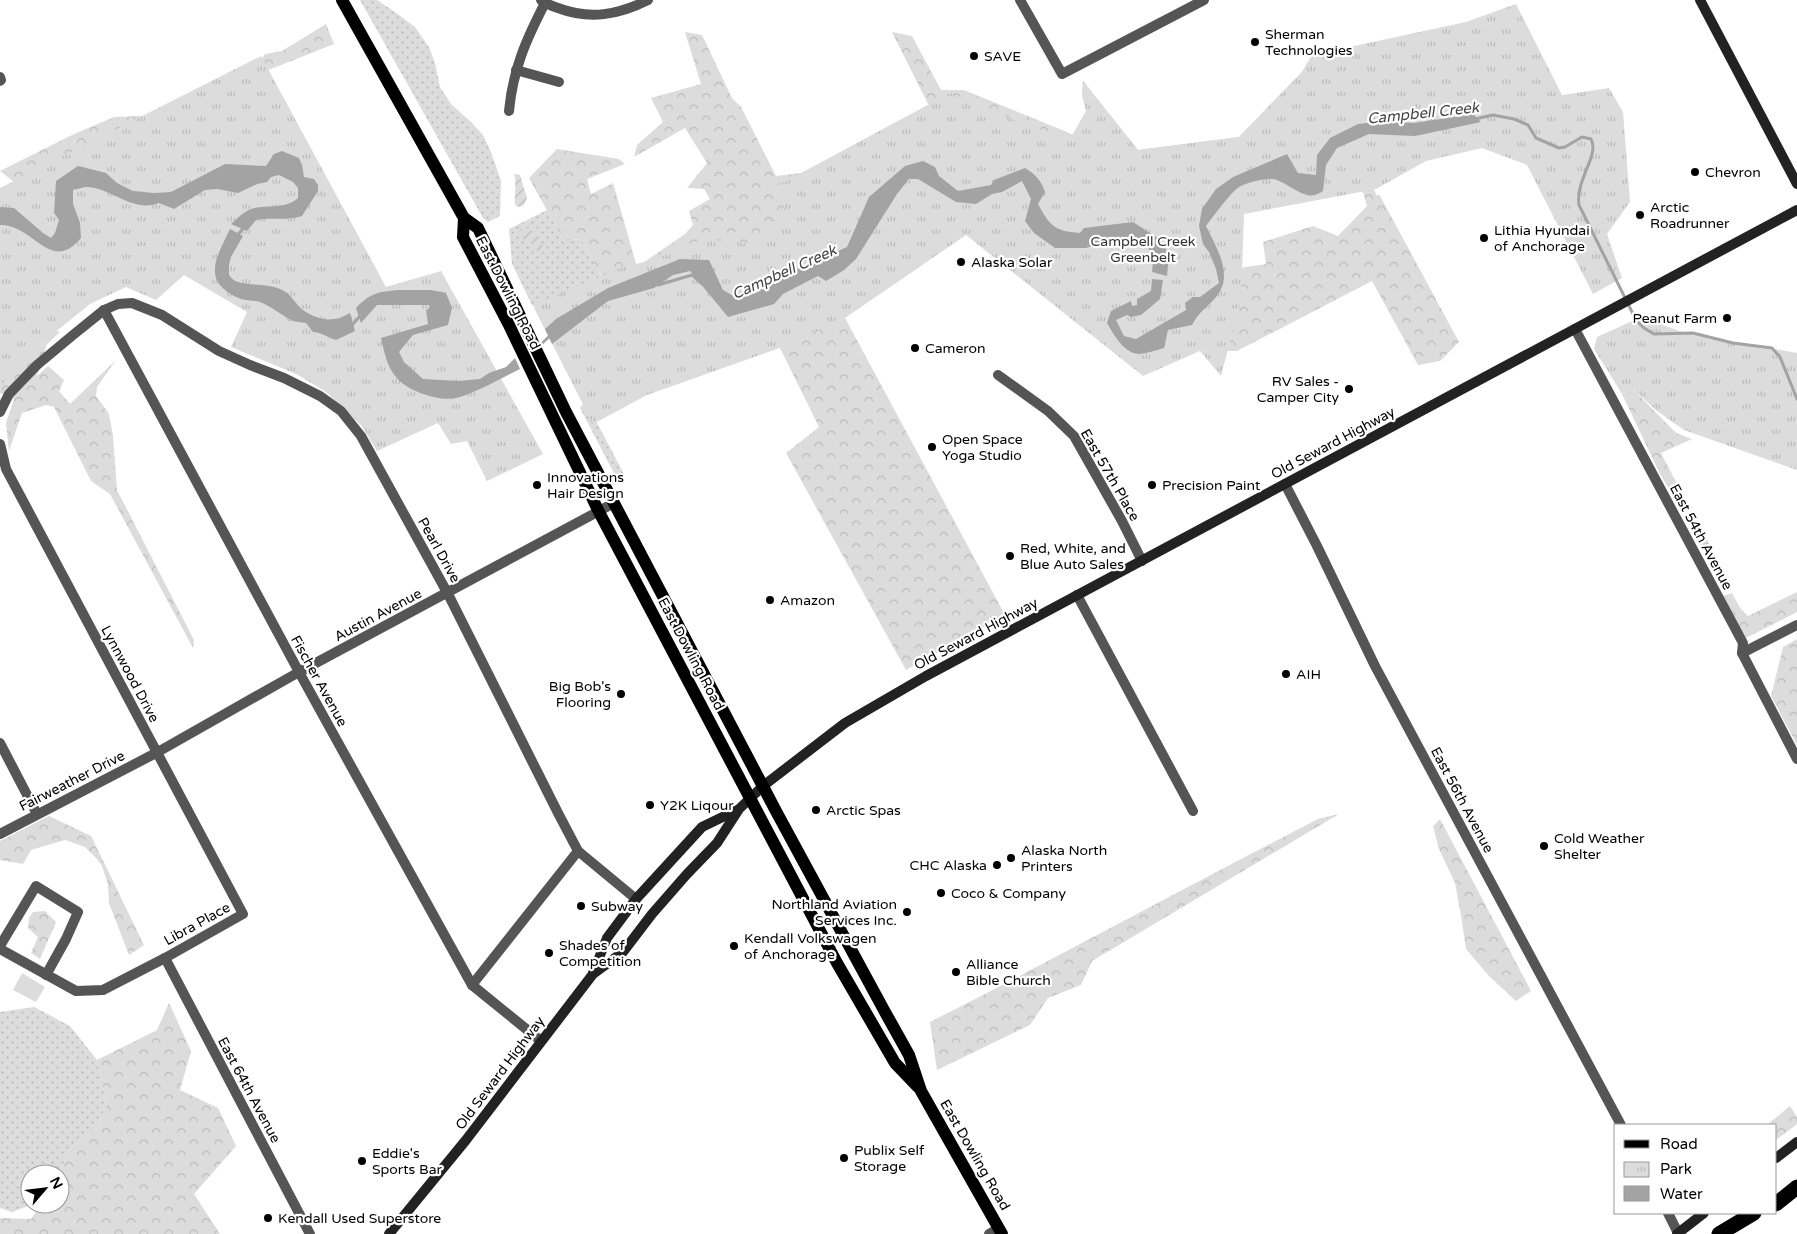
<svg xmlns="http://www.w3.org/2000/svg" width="1797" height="1234" font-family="'Varela Round',sans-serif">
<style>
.grass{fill:url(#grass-dots)}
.forest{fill:url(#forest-crowns)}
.park{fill:url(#park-tufts)}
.garden{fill:url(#garden-furrows)}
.pitch{fill:#dcdcdc}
.water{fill:#a3a3a3}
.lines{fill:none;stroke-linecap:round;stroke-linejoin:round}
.stream{stroke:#a3a3a3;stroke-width:3}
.street{stroke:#555;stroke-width:10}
.secondary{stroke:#222;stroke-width:10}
.primary{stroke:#000;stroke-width:12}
.highway{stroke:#000;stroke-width:15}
.poi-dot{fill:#000;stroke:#fff;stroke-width:2}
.labels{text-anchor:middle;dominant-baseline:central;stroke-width:4.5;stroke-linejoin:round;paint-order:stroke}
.poi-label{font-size:14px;fill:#000;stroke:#fff;text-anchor:start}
.park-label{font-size:14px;fill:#333;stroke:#fff}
.street-label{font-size:14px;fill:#000;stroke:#fff}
.water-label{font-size:15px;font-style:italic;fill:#444;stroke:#fff}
</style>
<defs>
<pattern id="grass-dots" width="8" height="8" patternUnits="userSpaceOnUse" patternTransform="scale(1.25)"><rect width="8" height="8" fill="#dcdcdc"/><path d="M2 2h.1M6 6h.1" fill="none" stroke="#bbb" stroke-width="1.8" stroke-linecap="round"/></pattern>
<pattern id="forest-crowns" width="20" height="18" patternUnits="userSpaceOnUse" patternTransform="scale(1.25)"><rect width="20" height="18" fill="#dcdcdc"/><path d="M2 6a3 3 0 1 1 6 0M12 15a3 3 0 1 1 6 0" fill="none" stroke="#bbb"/></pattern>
<pattern id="park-tufts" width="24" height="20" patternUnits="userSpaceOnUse" patternTransform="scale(1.25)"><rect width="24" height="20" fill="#dcdcdc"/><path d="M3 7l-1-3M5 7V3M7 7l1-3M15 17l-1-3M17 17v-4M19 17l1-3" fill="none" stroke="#bbb"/></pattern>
<pattern id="garden-furrows" width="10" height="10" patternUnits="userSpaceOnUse" patternTransform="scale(1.25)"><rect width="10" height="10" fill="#dcdcdc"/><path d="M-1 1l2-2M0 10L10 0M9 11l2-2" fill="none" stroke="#bbb"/></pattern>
</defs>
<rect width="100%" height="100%" fill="#fff"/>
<g class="grass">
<path d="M 360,0 L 377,0 L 395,12 L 415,27 L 429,47 L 435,63 L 440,87 L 451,104 L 471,122 L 483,135 L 491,152 L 501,181 L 500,216 L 488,222 L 483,218 Z"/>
<path d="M 547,210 L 564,241 L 581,239 L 608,288 L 535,310 L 534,306 L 532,305 L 512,264 L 509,229 Z"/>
<path d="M 583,404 L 587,404 L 625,476 L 622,480 L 618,481 L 580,408 Z"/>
<path d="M 34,1007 L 70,1026 L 97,1060 L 107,1104 L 96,1130 L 70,1148 L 59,1174 L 30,1174 L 30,1204 L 33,1204 L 12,1212 L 0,1208 L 0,1012 Z"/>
</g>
<g class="forest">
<path d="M 326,24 L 334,44 L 266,71 L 54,213 L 0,171 L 72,135 L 114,117 L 142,116 L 250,76 L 265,54 L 282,51 Z"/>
<path d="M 685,32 L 702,35 L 732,98 L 741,107 L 776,176 L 809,172 L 929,106 L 892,32 L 912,36 L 941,90 L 964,90 L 1067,132 L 1087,142 L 1096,122 L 1082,96 L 1083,81 L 1138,150 L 1239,137 L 1302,72 L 1312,55 L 1399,43 L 1133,223 L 854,233 L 608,288 L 581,239 L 564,241 L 529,178 L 557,149 L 619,159 L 625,164 L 587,179 L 591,194 L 613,183 L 637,267 L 685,234 L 693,225 L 689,211 L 710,199 L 704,189 L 687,188 L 707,163 L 685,128 L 634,157 L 637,145 L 663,122 L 651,98 L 701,84 Z"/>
<path d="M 1425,158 L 1373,187 L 1377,196 L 1379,194 L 1459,342 L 1440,361 L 1418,365 L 1372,281 L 1237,351 L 1191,351 L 1227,270 L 1266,264 L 1263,242 L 1313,226 L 1338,236 L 1367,206 L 1359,178 Z"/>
<path d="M 0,306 L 60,332 L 47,344 L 37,376 L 48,366 L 64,380 L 59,391 L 70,404 L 116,360 L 97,387 L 96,396 L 109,414 L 113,436 L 117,490 L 194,640 L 193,648 L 110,494 L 91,481 L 54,407 L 46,405 L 22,413 L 9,451 L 6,423 L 14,399 L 0,393 Z"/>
<path d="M 845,318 L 1005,615 L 906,670 L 786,453 L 819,427 L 779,346 Z"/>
<path d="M 1632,388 L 1676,433 L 1692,439 L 1661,453 L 1686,501 L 1679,505 L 1660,474 L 1622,394 Z"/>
<path d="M 1693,513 L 1727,577 L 1720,582 L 1686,518 Z"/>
<path d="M 1797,592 L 1797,612 L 1746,638 L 1723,596 L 1732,593 L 1740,608 L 1748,616 Z"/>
<path d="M 1797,639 L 1797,745 L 1771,696 L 1783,647 Z"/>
<path d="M 1339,814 L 1092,961 L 1081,985 L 1048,998 L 1030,1025 L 937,1070 L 930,1022 C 1060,956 1188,886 1318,819 Z"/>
<path d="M 49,816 L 91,836 L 144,945 L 129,955 L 109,903 L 108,884 L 102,866 L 97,859 L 85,847 L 65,840 L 31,850 L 23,864 L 0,860 L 0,841 Z"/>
<path d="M 1440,819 L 1531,991 L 1516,1001 L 1489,976 L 1466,949 L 1461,915 L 1455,883 L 1439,849 L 1433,826 Z"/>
<path d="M 45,911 L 56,922 L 40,959 L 31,953 L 38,937 L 28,928 L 29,918 L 33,912 Z"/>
<path d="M 169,1003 L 191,1051 L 180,1090 L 218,1108 L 236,1146 L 194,1194 L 220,1234 L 0,1234 L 0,1218 L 31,1219 L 41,1204 L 60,1204 L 59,1174 L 70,1148 L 96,1130 L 107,1104 L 97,1060 L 157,1030 Z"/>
<path d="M 1790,1106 L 1797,1117 L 1797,1124 L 1776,1140 L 1776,1125 L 1767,1125 Z"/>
</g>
<g class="park">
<path d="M 1516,4 L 1562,95 L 1609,88 L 1623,112 L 1630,202 L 1607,234 L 1622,278 L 1593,294 L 1527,165 L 1482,148 L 1426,161 L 1376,189 L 1244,214 L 1241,300 L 1221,376 L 1200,351 L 1143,376 L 966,235 L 845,318 L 777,349 L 647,395 L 593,424 L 535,310 L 534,305 L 620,268 L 656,259 L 703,239 L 747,243 L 786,211 L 775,187 L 950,93 L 1026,125 L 1070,139 L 1086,111 L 1082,96 L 1083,81 L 1138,150 L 1239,137 L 1302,72 L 1312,55 L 1466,22 Z"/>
<path d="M 261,56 L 386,287 L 441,271 L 543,454 L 487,481 L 467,441 L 451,444 L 438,423 L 377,451 L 361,425 L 326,392 L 298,375 L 231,347 L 247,312 L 184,275 L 156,300 L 126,287 L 90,304 L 43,342 L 0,386 L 0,188 Z"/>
<path d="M 1641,317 L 1685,333 L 1797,353 L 1797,470 L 1684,430 L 1657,411 L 1632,388 L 1622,394 L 1594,349 L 1597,337 Z"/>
</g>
<g class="garden">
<path d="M 514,174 L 520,175 L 527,198 L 524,205 L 519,207 L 515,205 C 514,194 517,185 514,174 Z"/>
<path d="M 527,228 C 536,232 541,241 544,250 L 542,253 L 539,254 C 535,249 535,241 527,239 C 524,239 521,239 519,238 L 518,233 L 521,229 Z"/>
</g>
<path class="pitch" d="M 22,973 L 45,987 L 36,1002 L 13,990 Z"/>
<g class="water">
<path d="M 1472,113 L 1481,122 L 1415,136 L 1369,134 L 1337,148 L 1326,165 L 1323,191 C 1306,203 1293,186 1277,180 C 1268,177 1248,182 1239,187 C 1231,192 1212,218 1206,226 C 1216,247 1234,274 1217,296 C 1209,306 1198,312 1192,325 L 1168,330 L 1164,348 C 1156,350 1148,353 1140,354 C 1124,354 1114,335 1107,323 L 1111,311 L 1131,301 L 1132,306 L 1137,305 L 1137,299 L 1151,291 L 1152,279 L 1163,280 L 1160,299 L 1141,315 L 1131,317 L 1127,315 L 1116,320 L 1124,336 L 1136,339 L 1186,310 L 1185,303 L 1193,297 L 1200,297 L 1219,283 L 1216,269 L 1209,252 L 1203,244 L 1199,226 L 1202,209 L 1216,189 L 1233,177 L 1287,154 L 1298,173 L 1316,175 L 1317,155 L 1330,138 L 1358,124 L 1385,121 L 1413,123 L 1469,115 Z"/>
<path d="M 282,151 L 299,158 L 302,165 L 304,177 L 314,179 L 318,185 L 318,191 L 302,216 C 287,221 271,217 256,220 L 247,231 L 231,224 C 237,219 243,212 251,209 C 266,204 285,210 298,198 L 298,188 L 293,182 L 279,175 L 271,177 L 267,182 L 257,184 L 238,193 L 217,189 L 205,190 L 174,209 L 159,203 C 133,213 113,189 88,187 C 83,187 78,189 73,190 L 73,204 L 80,223 L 81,238 C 50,275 34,224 0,225 L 0,207 L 14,208 L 43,233 L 51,238 L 55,233 L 59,220 L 54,213 L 56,181 L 78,166 L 106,173 L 117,183 L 133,191 L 154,193 L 171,192 L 225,164 L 266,166 L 274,154 Z"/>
<path d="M 923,161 L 935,167 L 939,176 L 958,191 L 991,185 L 994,180 L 1025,168 C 1036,175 1041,180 1045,192 L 1038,204 C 1050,226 1054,231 1080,233 L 1084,228 L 1133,222 L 1161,240 L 1169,255 L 1167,276 L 1152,272 C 1154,256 1152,243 1133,242 L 1130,237 L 1111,240 L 1086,248 L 1055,248 L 1034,233 L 1025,221 L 1031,199 L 1022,181 L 1002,192 L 992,194 L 976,204 L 956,202 L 918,179 L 909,179 L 897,194 L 856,259 L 844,270 L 826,281 L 818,276 L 783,294 L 774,304 L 728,317 L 690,271 L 673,275 L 654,288 L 608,301 L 552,344 L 545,329 L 556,319 L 608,288 L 680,259 L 709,260 L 723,290 L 737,298 L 759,292 L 761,284 L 783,276 L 847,247 L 869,197 L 905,166 Z"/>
<path d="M 230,229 L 243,236 L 231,257 L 229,265 L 229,275 C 231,278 234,281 238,282 C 251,286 267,283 280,289 C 292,294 295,304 303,310 C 319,321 334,323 350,313 L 355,331 L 336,340 C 328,338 321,332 313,332 L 306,323 C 301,322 295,322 291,320 C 280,314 272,307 260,302 C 254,300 247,301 241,299 C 201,282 215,260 230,229 Z"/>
<path d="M 399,290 L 431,290 L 446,293 L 452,308 L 448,325 L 413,335 L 399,352 L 404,362 L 423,379 L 459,381 L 480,379 L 489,373 L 506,367 L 515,358 L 520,369 C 499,379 478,392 456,398 C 439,402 407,391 396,377 C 387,367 384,351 381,338 L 428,324 L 426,310 L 430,308 L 429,305 L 377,305 L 361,323 L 356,308 C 370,293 378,292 399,290 Z"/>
</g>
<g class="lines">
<g class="stream">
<path d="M 1475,119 L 1493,115 L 1514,119 L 1528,125 L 1536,138 L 1559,148 L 1565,147 L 1582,137 L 1591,139 C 1600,155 1575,180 1579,205 L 1636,320 L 1644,328 L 1654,334 L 1693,333 L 1733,343 L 1772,348 L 1780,357 L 1797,399"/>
<path d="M 236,237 L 245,226"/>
<path d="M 658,285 L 692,275 L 702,284"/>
<path d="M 352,325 L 361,315"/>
<path d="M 538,347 L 552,334"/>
</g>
<g class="street">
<path d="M 541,0 C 546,4 552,6 558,8 C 590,20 618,15 648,0"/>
<path d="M 1020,0 L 1062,74 L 1204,0"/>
<path d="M 516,70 L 559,82"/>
<path d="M 0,77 L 1,80 L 0,81"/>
<path d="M 509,111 C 513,69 526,40 545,3"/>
<path d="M 104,310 L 299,672 L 472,985 L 541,1041"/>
<path d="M 1575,329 L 1743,643 L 1742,653 L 1797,759"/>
<path d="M 998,375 L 1048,411 L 1074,436 L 1122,521 L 1142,561"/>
<path d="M 0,412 L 9,394 L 37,365 L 73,335 L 104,310 L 118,304 L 132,303 L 162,315 L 219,351 L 250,365 L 284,378 L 320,396 L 341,411 L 361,436 L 448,594 L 558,813 L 578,851 L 636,899"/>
<path d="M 0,444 L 6,469 L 243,914 L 165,958 L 103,990 L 76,991 L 0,949"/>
<path d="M 1285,484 L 1317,546 L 1375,666 L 1621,1125"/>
<path d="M 1077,595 L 1193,811"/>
<path d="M 1742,653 L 1797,625"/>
<path d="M 0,743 L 37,814"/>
<path d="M 0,834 L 156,753 L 299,672 L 614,503"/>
<path d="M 0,946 L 36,886 L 78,912 L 66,939 L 46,975"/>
<path d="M 165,958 L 310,1234"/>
<path d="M 472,985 L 578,851"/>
<path d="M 1668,1213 L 1678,1233"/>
<path d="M 989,1234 L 999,1228"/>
</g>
<g class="secondary">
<path d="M 1700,0 L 1797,184"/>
<path d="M 593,973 L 607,938 L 636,899 L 702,827 L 737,810"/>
<path d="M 1776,1158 L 1797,1142"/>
<path d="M 389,1234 L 466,1140 L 593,974 L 623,952 L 652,914 L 687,874 L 717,843 L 739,809 L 763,786 L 845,723 L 926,676 L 1797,210"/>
<path d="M 1677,1234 L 1704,1213"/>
</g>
<g class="primary">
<path d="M 342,0 L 464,218 L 478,228 L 566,412 L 777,813 L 885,1012 L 909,1055 L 921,1091 L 1002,1234"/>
<path d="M 464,218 L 463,237 L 509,325 L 599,512 L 837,963 L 895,1063 L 918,1087"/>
</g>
<g class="highway">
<path d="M 1776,1204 L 1797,1187"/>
<path d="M 1719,1234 L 1754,1213"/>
</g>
</g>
<g class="poi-dot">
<circle cx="1255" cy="42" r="5"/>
<circle cx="974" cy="56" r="5"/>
<circle cx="1695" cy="172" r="5"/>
<circle cx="1640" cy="215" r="5"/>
<circle cx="1484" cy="238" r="5"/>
<circle cx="961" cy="262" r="5"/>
<circle cx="1727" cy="318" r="5"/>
<circle cx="915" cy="348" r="5"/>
<circle cx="1349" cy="389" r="5"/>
<circle cx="932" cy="447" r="5"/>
<circle cx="537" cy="485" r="5"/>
<circle cx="1152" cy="485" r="5"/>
<circle cx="1010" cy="556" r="5"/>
<circle cx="770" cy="600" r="5"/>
<circle cx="1286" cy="674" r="5"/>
<circle cx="621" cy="694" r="5"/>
<circle cx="650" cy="805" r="5"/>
<circle cx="816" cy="810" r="5"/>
<circle cx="1544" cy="846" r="5"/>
<circle cx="1011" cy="858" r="5"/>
<circle cx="997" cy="865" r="5"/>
<circle cx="941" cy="893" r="5"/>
<circle cx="581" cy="906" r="5"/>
<circle cx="907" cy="912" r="5"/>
<circle cx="734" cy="946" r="5"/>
<circle cx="549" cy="953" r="5"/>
<circle cx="956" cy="972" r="5"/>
<circle cx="844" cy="1158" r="5"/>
<circle cx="362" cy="1161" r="5"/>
<circle cx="268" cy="1218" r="5"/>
</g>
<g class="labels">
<g class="poi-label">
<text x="1265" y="34">Sherman<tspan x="1265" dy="16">Technologies</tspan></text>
<text x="984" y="56">SAVE</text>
<text x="1705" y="172">Chevron</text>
<text x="1650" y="207">Arctic<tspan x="1650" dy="16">Roadrunner</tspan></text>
<text x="1494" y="230">Lithia Hyundai<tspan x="1494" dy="16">of Anchorage</tspan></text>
<text x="971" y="262">Alaska Solar</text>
<text x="1717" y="318" text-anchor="end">Peanut Farm</text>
<text x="925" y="348">Cameron</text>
<text x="1339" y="381" text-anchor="end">RV Sales -<tspan x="1339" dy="16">Camper City</tspan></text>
<text x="942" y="439">Open Space<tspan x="942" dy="16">Yoga Studio</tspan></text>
<text x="547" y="477">Innovations<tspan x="547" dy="16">Hair Design</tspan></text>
<text x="1162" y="485">Precision Paint</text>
<text x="1020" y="548">Red, White, and<tspan x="1020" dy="16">Blue Auto Sales</tspan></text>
<text x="780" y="600">Amazon</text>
<text x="1296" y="674">AIH</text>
<text x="611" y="686" text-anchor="end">Big Bob's<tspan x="611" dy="16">Flooring</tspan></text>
<text x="660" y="805">Y2K Liqour</text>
<text x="826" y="810">Arctic Spas</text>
<text x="1554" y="838">Cold Weather<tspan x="1554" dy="16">Shelter</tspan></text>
<text x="1021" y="850">Alaska North<tspan x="1021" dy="16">Printers</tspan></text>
<text x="987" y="865" text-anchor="end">CHC Alaska</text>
<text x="951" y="893">Coco &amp; Company</text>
<text x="897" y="904" text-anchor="end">Northland Aviation<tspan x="897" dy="16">Services Inc.</tspan></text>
<text x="591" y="906">Subway</text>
<text x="744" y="938">Kendall Volkswagen<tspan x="744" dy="16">of Anchorage</tspan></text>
<text x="559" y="945">Shades of<tspan x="559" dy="16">Competition</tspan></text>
<text x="966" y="964">Alliance<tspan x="966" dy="16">Bible Church</tspan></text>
<text x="854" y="1150">Publix Self<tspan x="854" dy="16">Storage</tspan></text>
<text x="372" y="1153">Eddie's<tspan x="372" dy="16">Sports Bar</tspan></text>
<text x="278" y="1218">Kendall Used Superstore</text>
</g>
<g class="park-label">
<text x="1143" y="241">Campbell Creek<tspan x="1143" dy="16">Greenbelt</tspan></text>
</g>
<g class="street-label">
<text transform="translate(508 293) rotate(63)">East Dowling Road</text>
<text transform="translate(1333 443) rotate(-28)">Old Seward Highway</text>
<text transform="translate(1110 475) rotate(60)">East 57th Place</text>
<text transform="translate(1701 537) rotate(62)">East 54th Avenue</text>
<text transform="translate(439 550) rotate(61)">Pearl Drive</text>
<text transform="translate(378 615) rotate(-28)">Austin Avenue</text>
<text transform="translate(976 634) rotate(-28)">Old Seward Highway</text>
<text transform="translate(691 654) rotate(62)">East Dowling Road</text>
<text transform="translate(130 674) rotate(62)">Lynnwood Drive</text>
<text transform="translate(319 681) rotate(61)">Fischer Avenue</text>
<text transform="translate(72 781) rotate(-27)">Fairweather Drive</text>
<text transform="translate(1462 800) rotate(62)">East 56th Avenue</text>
<text transform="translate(197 924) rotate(-29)">Libra Place</text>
<text transform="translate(500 1073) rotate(-53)">Old Seward Highway</text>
<text transform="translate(249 1090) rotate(62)">East 64th Avenue</text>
<text transform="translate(975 1155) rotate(60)">East Dowling Road</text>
</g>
<g class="water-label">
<text transform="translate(1423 113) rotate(-6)">Campbell Creek</text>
<text transform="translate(784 272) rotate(-24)">Campbell Creek</text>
</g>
</g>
<rect x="1614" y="1124" width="162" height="90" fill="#ffffff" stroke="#999999"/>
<rect x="1624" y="1140" width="25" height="8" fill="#000000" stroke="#999999"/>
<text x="1660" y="1149" font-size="15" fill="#000000">Road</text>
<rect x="1624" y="1162" width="25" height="15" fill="url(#park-tufts)" stroke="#999999"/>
<text x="1660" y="1174" font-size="15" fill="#000000">Park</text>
<rect x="1624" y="1186" width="25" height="15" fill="#a3a3a3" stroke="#999999"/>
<text x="1660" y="1199" font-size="15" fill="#000000">Water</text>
<g transform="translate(45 1189) rotate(62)"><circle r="24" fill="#ffffff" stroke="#999999"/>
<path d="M0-4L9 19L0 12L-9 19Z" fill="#000000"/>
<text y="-8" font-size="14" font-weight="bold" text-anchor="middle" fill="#000000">N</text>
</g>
</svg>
